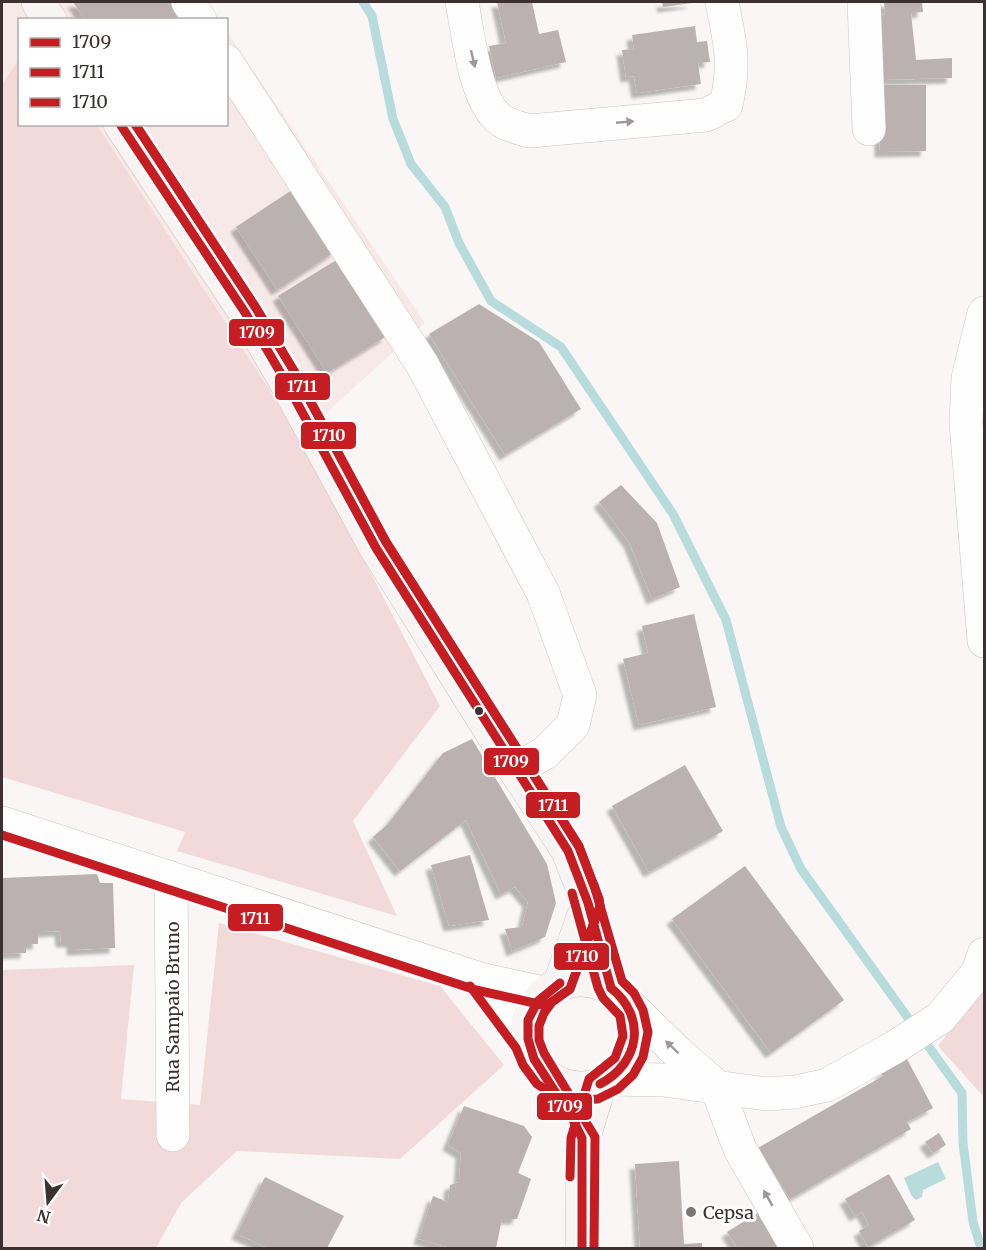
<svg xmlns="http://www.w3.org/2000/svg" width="986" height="1250" font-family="Merriweather,serif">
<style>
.built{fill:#f8e9e9}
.green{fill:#f3dada}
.water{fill:#b8dbdb}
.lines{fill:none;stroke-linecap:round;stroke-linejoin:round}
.stream{stroke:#b8dbdb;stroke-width:9}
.building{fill:#bbb1b1;filter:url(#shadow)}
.minor-casing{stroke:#cbc4c3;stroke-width:34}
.major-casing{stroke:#cdc3c3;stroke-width:34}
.minor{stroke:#fefefe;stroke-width:33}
.major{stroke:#f8f4f4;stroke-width:33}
.bus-1-casing{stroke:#fff;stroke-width:14}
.bus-2-casing{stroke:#fff;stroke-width:14}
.bus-3-casing{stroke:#fff;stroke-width:14}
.bus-1{stroke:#c61d23;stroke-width:9}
.bus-2{stroke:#c61d23;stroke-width:9}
.bus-3{stroke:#c61d23;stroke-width:9}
.oneway{fill:#9d9797}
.bus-dot{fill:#3c3030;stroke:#fff;stroke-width:2}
.poi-dot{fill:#7e7575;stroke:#fff;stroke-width:2}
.labels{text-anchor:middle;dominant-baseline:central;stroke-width:6;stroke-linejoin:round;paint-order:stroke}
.street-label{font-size:18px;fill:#3c3030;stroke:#fff}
.poi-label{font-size:18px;fill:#3c3030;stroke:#fff;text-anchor:start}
.line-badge{stroke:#fff;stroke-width:2}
.badge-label{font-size:16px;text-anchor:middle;font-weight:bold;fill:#fff}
</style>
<defs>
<filter id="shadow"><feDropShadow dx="-5.5" dy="5.5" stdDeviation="1.5" flood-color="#0004"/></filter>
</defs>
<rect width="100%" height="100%" fill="#faf6f6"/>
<g class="built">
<path d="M 2,2 L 206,2 L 218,19 L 20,20 L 19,59 L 2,84 Z"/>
<path d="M 227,32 L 425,323 L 300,437 L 97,125 L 226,124 Z"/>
</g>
<g class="green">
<path d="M 19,59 L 20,124 L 97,125 L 300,437 L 440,706 L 353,821 L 397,916 L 177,851 L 185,832 L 2,777 L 2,84 Z"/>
<path d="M 219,923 L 440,986 L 504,1065 L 400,1159 L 237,1151 L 181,1203 L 156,1248 L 2,1248 L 2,970 L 134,965 L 121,1099 L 200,1105 Z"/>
<path d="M 984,985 L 984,1097 L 938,1046 Z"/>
</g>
<path class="water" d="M 938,1162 L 946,1179 L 923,1190 L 922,1197 L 916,1200 L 911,1195 L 904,1178 Z"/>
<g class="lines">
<path class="stream" d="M 363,2 L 372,16 L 393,119 L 411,164 L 445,207 L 459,243 L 491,301 L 561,347 L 673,514 L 726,620 L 781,827 L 801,869 L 962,1093 L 963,1143 L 973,1222 L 981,1248"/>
</g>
<g class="building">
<path d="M 73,2 L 173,2 L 185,20 L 85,20 Z"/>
<path d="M 497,2 L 532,2 L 539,34 L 558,30 L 566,62 L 496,78 L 489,46 L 506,43 Z"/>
<path d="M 662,2 L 692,2 L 692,3 L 663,7 Z"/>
<path d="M 884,2 L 922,2 L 923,12 L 911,13 L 916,60 L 952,58 L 952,78 L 879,80 L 876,14 L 885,15 Z"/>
<path d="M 695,26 L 697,42 L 707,41 L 710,62 L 698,63 L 701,84 L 637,93 L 634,76 L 626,77 L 622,50 L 634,49 L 632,35 Z"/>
<path d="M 879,85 L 926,85 L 926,151 L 880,152 Z"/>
<path d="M 295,188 L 336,251 L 277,290 L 236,227 Z"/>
<path d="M 338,259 L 387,336 L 327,373 L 278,296 Z"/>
<path d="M 479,304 L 539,342 L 581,409 L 505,455 L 429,334 Z"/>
<path d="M 621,485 L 657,523 L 680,587 L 652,599 L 629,542 L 599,502 Z"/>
<path d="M 694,614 L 716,707 L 639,725 L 623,659 L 648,653 L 642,626 Z"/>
<path d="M 472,739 L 547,864 L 556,903 L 545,937 L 512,951 L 505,929 L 522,927 L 528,902 L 515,887 L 501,894 L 466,820 L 400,871 L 373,837 L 388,824 L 443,753 Z"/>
<path d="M 685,765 L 723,831 L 649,872 L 612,806 Z"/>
<path d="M 470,855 L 489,920 L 449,926 L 431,865 Z"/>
<path d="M 745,866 L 844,1000 L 771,1053 L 672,919 Z"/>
<path d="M 97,874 L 100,883 L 113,883 L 115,948 L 72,950 L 72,942 L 61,942 L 60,931 L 38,932 L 38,944 L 26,944 L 26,953 L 2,954 L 2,878 Z"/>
<path d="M 907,1059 L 933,1108 L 907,1122 L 911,1129 L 790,1199 L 758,1148 L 883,1076 L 881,1073 Z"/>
<path d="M 464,1106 L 524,1126 L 532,1137 L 518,1173 L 531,1179 L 517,1219 L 502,1219 L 496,1248 L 451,1248 L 419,1239 L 433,1196 L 448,1202 L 450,1185 L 459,1182 L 461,1153 L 448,1145 Z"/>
<path d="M 939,1133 L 946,1145 L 933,1153 L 925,1142 Z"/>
<path d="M 679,1161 L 684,1244 L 702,1243 L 702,1248 L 640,1248 L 635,1164 Z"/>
<path d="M 889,1174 L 915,1220 L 868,1247 L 859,1231 L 869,1225 L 862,1212 L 855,1216 L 845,1199 Z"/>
<path d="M 265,1177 L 344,1216 L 327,1248 L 268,1248 L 237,1234 Z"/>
<path d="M 761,1211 L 783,1248 L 737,1248 L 727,1232 Z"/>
</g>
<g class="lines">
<defs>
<g id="minor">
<path d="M 188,2 L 200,20"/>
<path d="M 462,2 C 468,33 474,93 496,116 C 504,125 519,128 530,131 L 706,115 L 726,105 C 736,62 730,43 722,2"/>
<path d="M 864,2 L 869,129"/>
<path d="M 226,61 L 422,364 L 543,593 L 580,695 L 573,725 L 545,753 L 515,770"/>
<path d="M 984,313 L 968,378 L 966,423 L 984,641"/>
<path d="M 2,823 L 480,979 L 544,993"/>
<path d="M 171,878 L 173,1135"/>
<path d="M 480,979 L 527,1042"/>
<path d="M 624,1000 L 676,1051 L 716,1086 L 740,1149 L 797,1248"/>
<path d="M 611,1079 L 663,1080 L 767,1094 L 795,1092 L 827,1085 L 895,1047 L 940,1018 L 978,972 L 984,954"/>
</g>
<g id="major">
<path d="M 38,2 L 50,20"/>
<path d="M 120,124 L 246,314 L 283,377 L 376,548 L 515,770 L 568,851 L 588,903 L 611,988"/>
<circle cx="581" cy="1034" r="54"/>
<path d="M 560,983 L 588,903"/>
<path d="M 582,1248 L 583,1140 L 600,1084"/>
</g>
</defs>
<use href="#minor" class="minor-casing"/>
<use href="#major" class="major-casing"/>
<use href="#minor" class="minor"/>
<use href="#major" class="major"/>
<defs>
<g id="bus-1">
<path d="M 120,124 L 246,314 L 283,377 L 376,548 L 568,851 L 588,903 L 611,988"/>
<path d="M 560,983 L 538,1001 L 528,1020 L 528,1039 L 534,1059 L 572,1118 L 582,1138 L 582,1248"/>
<path d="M 600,1084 C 640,1063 647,1017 611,988"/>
</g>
<g id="bus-2">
<path d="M 2,835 L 476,990 L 543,1005 L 550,1003 L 570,989 L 600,906 L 599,899 L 579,846 L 386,542 L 294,371 L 256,308 L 135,124"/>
<path d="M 470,986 L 516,1048 L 523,1065 L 537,1084 L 554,1095 L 575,1100 L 598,1099 L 618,1089 L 633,1075 L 643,1057 L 648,1032 L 643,1010 L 634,993 L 622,981 L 594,885"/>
</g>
<g id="bus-3">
<path d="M 135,124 L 256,308 L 294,371 L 386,542 L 579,847 L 599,899 L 600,906 L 570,989 L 552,1002 L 544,1013 L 539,1026 L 539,1040 L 544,1053 L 595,1137 L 594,1248"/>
<path d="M 570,1177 L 571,1138 L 589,1079 L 615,1058 L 623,1036 L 620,1016 L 603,998 L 598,988 L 572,893"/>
</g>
</defs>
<use href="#bus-1" class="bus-1-casing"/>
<use href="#bus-2" class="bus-2-casing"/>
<use href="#bus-3" class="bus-3-casing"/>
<use href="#bus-1" class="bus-1"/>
<use href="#bus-2" class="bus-2"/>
<use href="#bus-3" class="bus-3"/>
</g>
<defs><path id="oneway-solid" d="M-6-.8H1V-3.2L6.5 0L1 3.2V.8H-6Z" transform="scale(1.5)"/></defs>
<g class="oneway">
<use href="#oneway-solid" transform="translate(473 59) rotate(77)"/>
<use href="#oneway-solid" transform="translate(625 122) rotate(-5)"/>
<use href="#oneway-solid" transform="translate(672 1047) rotate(-136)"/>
<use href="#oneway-solid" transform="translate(768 1198) rotate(-120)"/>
</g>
<circle class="bus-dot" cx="479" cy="711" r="5"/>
<circle class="poi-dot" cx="691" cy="1212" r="6"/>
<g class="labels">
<g class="street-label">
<text transform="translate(172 1007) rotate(-90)">Rua Sampaio Bruno</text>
</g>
<g class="poi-label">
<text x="703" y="1212">Cepsa</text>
</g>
</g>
<g class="line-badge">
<rect x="228" y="318" width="57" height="29" rx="6" fill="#c61d23"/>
<rect x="274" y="372" width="57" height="29" rx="6" fill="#c61d23"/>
<rect x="300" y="421" width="57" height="29" rx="6" fill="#c61d23"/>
<rect x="483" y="747" width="57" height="29" rx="6" fill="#c61d23"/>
<rect x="525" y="791" width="56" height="28" rx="6" fill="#c61d23"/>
<rect x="227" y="903" width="57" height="29" rx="6" fill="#c61d23"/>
<rect x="553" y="942" width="57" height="29" rx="6" fill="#c61d23"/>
<rect x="536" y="1092" width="57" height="29" rx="6" fill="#c61d23"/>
</g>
<g class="badge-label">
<text x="257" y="338">1709</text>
<text x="302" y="392">1711</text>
<text x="329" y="441">1710</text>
<text x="511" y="767">1709</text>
<text x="553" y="811">1711</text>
<text x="255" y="924">1711</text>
<text x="582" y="962">1710</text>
<text x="565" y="1112">1709</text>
</g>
<rect width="986" height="1250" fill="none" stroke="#3c3030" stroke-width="6"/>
<rect x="18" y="18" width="210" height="108" fill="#ffffff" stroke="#b1acac" stroke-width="1.5"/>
<rect x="30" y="38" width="30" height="9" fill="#c61d23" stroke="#b1acac" stroke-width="1.5"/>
<text x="72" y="48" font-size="18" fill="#3c3030">1709</text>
<rect x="30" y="68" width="30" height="9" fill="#c61d23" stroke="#b1acac" stroke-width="1.5"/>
<text x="72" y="78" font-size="18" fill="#3c3030">1711</text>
<rect x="30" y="98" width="30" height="9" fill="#c61d23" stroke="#b1acac" stroke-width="1.5"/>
<text x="72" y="108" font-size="18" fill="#3c3030">1710</text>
<g transform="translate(48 1202) rotate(196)" stroke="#ffffff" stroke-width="4.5" paint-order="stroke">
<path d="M0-4.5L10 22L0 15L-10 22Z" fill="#3c3030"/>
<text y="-9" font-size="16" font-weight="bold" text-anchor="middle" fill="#3c3030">N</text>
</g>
</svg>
